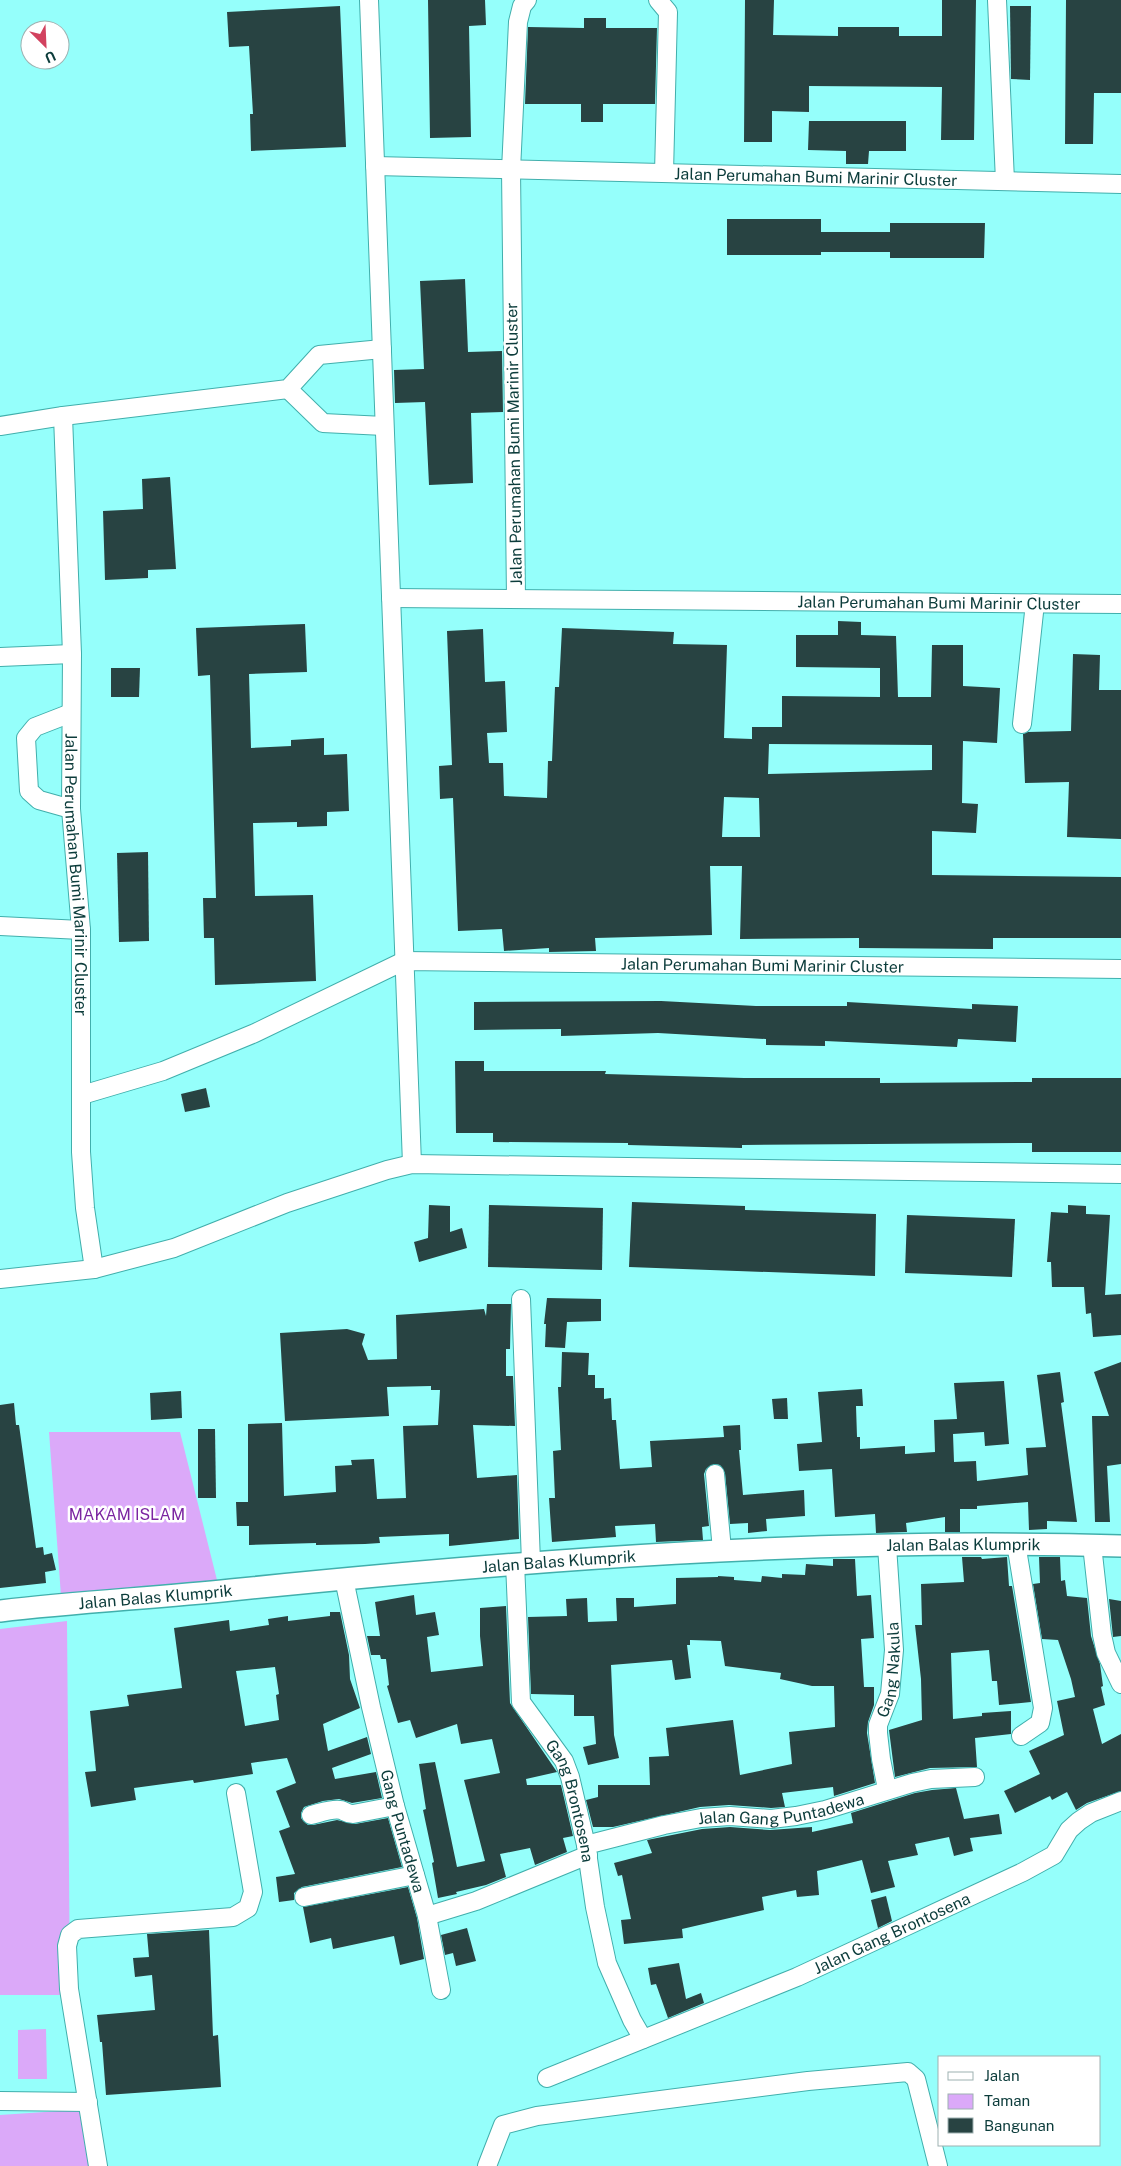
<svg xmlns="http://www.w3.org/2000/svg" width="1121" height="2166" font-family="'Public Sans',sans-serif">
<style>
.green{fill:#dba9f9}
.building{fill:#284342;fill-rule:evenodd}
.lines{fill:none;stroke-linecap:round;stroke-linejoin:round}
.minor-casing{stroke:#41afac;stroke-width:20}
.tertiary-casing{stroke:#41afac;stroke-width:24}
.minor{stroke:#fff;stroke-width:18}
.tertiary{stroke:#fff;stroke-width:21}
.labels{text-anchor:middle;dominant-baseline:central;stroke-width:5;stroke-linejoin:round;paint-order:stroke}
.street-label{font-size:16px;fill:#0c3c3b;stroke:#fff}
.park-label{font-size:16px;fill:#7b25a1;stroke:#fff}
</style>
<rect width="100%" height="100%" fill="#95fffb"/>
<g class="green">
<path d="M 49,1432 L 180,1432 L 217,1580 L 61,1596 Z"/>
<path d="M 67,1621 L 70,1995 L 0,1995 L 0,1629 Z"/>
<path d="M 46,2029 L 47,2079 L 18,2079 L 18,2030 Z"/>
<path d="M 89,2109 L 98,2166 L 0,2166 L 0,2115 Z"/>
</g>
<g class="building">
<path d="M 428,0 L 485,0 L 486,25 L 469,26 L 471,137 L 430,138 Z"/>
<path d="M 745,0 L 774,0 L 773,35 L 838,36 L 838,27 L 899,27 L 899,36 L 942,36 L 942,0 L 976,0 L 974,140 L 941,140 L 942,87 L 809,86 L 809,112 L 772,111 L 772,142 L 744,142 Z"/>
<path d="M 1066,0 L 1121,0 L 1121,93 L 1094,93 L 1093,144 L 1065,144 Z"/>
<path d="M 340,6 L 346,147 L 251,151 L 250,114 L 253,114 L 249,46 L 229,47 L 227,12 Z"/>
<path d="M 1010,6 L 1031,6 L 1030,80 L 1011,79 Z"/>
<path d="M 584,18 L 606,18 L 606,28 L 657,28 L 655,104 L 603,104 L 603,122 L 581,122 L 581,104 L 525,104 L 528,27 L 584,28 Z"/>
<path d="M 809,121 L 906,121 L 906,151 L 869,151 L 868,164 L 846,164 L 846,151 L 808,150 Z"/>
<path d="M 727,219 L 821,219 L 821,232 L 890,232 L 890,223 L 985,223 L 984,258 L 890,258 L 890,252 L 821,252 L 821,255 L 727,255 Z"/>
<path d="M 465,279 L 468,352 L 502,351 L 503,412 L 471,413 L 473,483 L 429,485 L 425,402 L 395,403 L 394,370 L 424,369 L 420,281 Z"/>
<path d="M 170,477 L 176,569 L 148,570 L 148,578 L 105,580 L 103,511 L 143,509 L 142,479 Z"/>
<path d="M 838,621 L 861,622 L 861,635 L 896,636 L 898,697 L 931,697 L 932,645 L 963,645 L 963,686 L 1000,688 L 997,743 L 963,741 L 962,803 L 978,804 L 976,833 L 932,831 L 932,875 L 1121,877 L 1121,938 L 993,938 L 993,949 L 859,948 L 859,938 L 740,939 L 742,866 L 710,866 L 712,935 L 595,938 L 596,951 L 549,952 L 549,948 L 504,951 L 502,929 L 458,931 L 453,798 L 440,799 L 439,766 L 452,765 L 447,631 L 483,629 L 485,682 L 505,681 L 507,732 L 487,733 L 489,763 L 503,763 L 504,796 L 547,798 L 548,761 L 552,761 L 555,687 L 559,687 L 562,628 L 674,632 L 673,644 L 727,645 L 724,738 L 752,739 L 752,727 L 782,727 L 782,696 L 880,697 L 880,668 L 796,667 L 796,635 L 838,635 ZM 769,744 L 932,745 L 932,770 L 768,774 ZM 724,797 L 759,798 L 760,837 L 722,837 Z"/>
<path d="M 305,624 L 307,672 L 249,674 L 251,748 L 291,746 L 291,740 L 324,738 L 324,755 L 347,754 L 349,811 L 327,812 L 327,826 L 297,827 L 297,822 L 253,823 L 255,896 L 313,895 L 316,981 L 215,985 L 214,938 L 204,938 L 203,898 L 216,898 L 210,675 L 198,676 L 196,628 Z"/>
<path d="M 1073,654 L 1100,655 L 1099,690 L 1121,690 L 1121,839 L 1067,837 L 1069,782 L 1025,783 L 1023,734 L 1028,732 L 1071,731 Z"/>
<path d="M 111,668 L 140,668 L 139,697 L 111,697 Z"/>
<path d="M 148,852 L 149,941 L 119,942 L 117,853 Z"/>
<path d="M 661,1001 L 756,1006 L 847,1006 L 847,1002 L 972,1009 L 972,1004 L 1018,1006 L 1016,1042 L 958,1039 L 957,1047 L 825,1041 L 825,1046 L 766,1045 L 766,1039 L 658,1033 L 561,1036 L 561,1029 L 474,1030 L 474,1002 Z"/>
<path d="M 455,1061 L 484,1061 L 484,1071 L 606,1071 L 605,1074 L 744,1078 L 880,1078 L 880,1083 L 1032,1082 L 1032,1078 L 1121,1078 L 1121,1152 L 1032,1152 L 1032,1143 L 742,1145 L 742,1148 L 628,1145 L 628,1143 L 493,1142 L 493,1133 L 456,1133 Z"/>
<path d="M 206,1088 L 210,1107 L 185,1112 L 181,1094 Z"/>
<path d="M 632,1202 L 745,1206 L 745,1210 L 876,1214 L 875,1276 L 629,1267 Z"/>
<path d="M 429,1205 L 450,1206 L 450,1232 L 462,1228 L 467,1248 L 419,1262 L 414,1242 L 428,1238 Z"/>
<path d="M 489,1205 L 603,1208 L 602,1270 L 488,1267 Z"/>
<path d="M 1068,1205 L 1086,1206 L 1086,1214 L 1110,1215 L 1105,1295 L 1121,1294 L 1121,1335 L 1093,1337 L 1091,1313 L 1086,1314 L 1084,1287 L 1052,1287 L 1051,1262 L 1047,1262 L 1051,1212 L 1068,1213 Z"/>
<path d="M 907,1215 L 1015,1219 L 1012,1277 L 905,1273 Z"/>
<path d="M 547,1298 L 601,1299 L 601,1321 L 567,1322 L 565,1348 L 545,1347 L 546,1324 L 544,1324 Z"/>
<path d="M 487,1304 L 511,1304 L 510,1349 L 506,1349 L 506,1376 L 513,1376 L 515,1426 L 473,1425 L 477,1478 L 517,1475 L 519,1539 L 449,1546 L 449,1534 L 379,1537 L 380,1543 L 365,1544 L 316,1545 L 316,1543 L 249,1545 L 249,1526 L 237,1526 L 236,1502 L 248,1502 L 248,1424 L 282,1423 L 284,1496 L 336,1492 L 335,1466 L 352,1465 L 351,1460 L 374,1459 L 377,1499 L 406,1498 L 403,1426 L 438,1425 L 440,1390 L 431,1390 L 431,1386 L 387,1387 L 389,1416 L 285,1421 L 280,1333 L 347,1329 L 365,1334 L 362,1344 L 368,1360 L 397,1359 L 396,1315 L 484,1309 L 486,1316 Z"/>
<path d="M 562,1352 L 589,1353 L 588,1375 L 595,1375 L 595,1388 L 604,1388 L 604,1399 L 611,1398 L 612,1420 L 616,1420 L 620,1469 L 652,1467 L 650,1441 L 724,1437 L 723,1426 L 740,1425 L 741,1450 L 739,1450 L 743,1495 L 804,1490 L 805,1516 L 766,1519 L 767,1531 L 748,1533 L 748,1523 L 730,1524 L 725,1473 L 720,1465 L 714,1464 L 706,1469 L 704,1474 L 709,1526 L 702,1527 L 703,1540 L 656,1542 L 655,1524 L 615,1526 L 616,1537 L 552,1542 L 549,1498 L 555,1498 L 553,1451 L 561,1450 L 558,1387 L 561,1387 Z"/>
<path d="M 1121,1362 L 1121,1464 L 1107,1466 L 1110,1522 L 1095,1522 L 1092,1416 L 1109,1416 L 1094,1372 Z"/>
<path d="M 1060,1372 L 1064,1402 L 1061,1403 L 1077,1522 L 1047,1521 L 1047,1529 L 1029,1530 L 1028,1502 L 977,1506 L 977,1509 L 960,1509 L 960,1532 L 945,1532 L 945,1517 L 906,1523 L 907,1532 L 876,1533 L 875,1514 L 835,1517 L 832,1469 L 799,1471 L 797,1444 L 822,1442 L 818,1392 L 862,1389 L 863,1406 L 856,1406 L 857,1437 L 860,1437 L 860,1449 L 905,1446 L 905,1454 L 935,1452 L 934,1420 L 957,1419 L 954,1383 L 1004,1381 L 1009,1444 L 985,1446 L 984,1432 L 953,1434 L 954,1462 L 976,1461 L 977,1481 L 1028,1475 L 1026,1448 L 1046,1447 L 1037,1375 Z"/>
<path d="M 181,1391 L 182,1418 L 151,1420 L 150,1393 Z"/>
<path d="M 787,1398 L 788,1419 L 774,1419 L 772,1399 Z"/>
<path d="M 14,1403 L 16,1425 L 19,1425 L 36,1548 L 43,1547 L 44,1555 L 52,1553 L 56,1570 L 45,1572 L 46,1583 L 0,1588 L 0,1405 Z"/>
<path d="M 198,1429 L 215,1429 L 216,1498 L 198,1498 Z"/>
<path d="M 962,1557 L 981,1557 L 982,1559 L 1007,1557 L 1009,1586 L 1012,1586 L 1031,1702 L 999,1705 L 997,1681 L 992,1681 L 989,1650 L 951,1653 L 953,1719 L 982,1716 L 982,1713 L 1011,1711 L 1011,1734 L 975,1738 L 977,1767 L 930,1768 L 895,1777 L 889,1730 L 922,1720 L 921,1679 L 915,1625 L 922,1625 L 921,1584 L 964,1582 Z"/>
<path d="M 1039,1557 L 1060,1557 L 1061,1581 L 1065,1580 L 1067,1596 L 1087,1598 L 1091,1636 L 1100,1664 L 1103,1686 L 1101,1687 L 1105,1705 L 1093,1709 L 1102,1744 L 1121,1734 L 1121,1791 L 1087,1803 L 1076,1810 L 1067,1792 L 1052,1800 L 1050,1796 L 1015,1813 L 1004,1791 L 1040,1774 L 1029,1751 L 1064,1735 L 1057,1701 L 1075,1697 L 1071,1679 L 1058,1640 L 1042,1639 L 1033,1584 L 1040,1583 Z"/>
<path d="M 833,1559 L 855,1559 L 857,1596 L 871,1595 L 874,1638 L 861,1639 L 864,1687 L 874,1687 L 874,1705 L 868,1722 L 867,1733 L 875,1783 L 834,1796 L 833,1787 L 782,1793 L 785,1807 L 771,1808 L 729,1805 L 700,1807 L 613,1827 L 593,1827 L 586,1800 L 598,1797 L 598,1785 L 650,1785 L 649,1757 L 669,1756 L 666,1728 L 733,1720 L 740,1775 L 792,1764 L 789,1732 L 835,1727 L 834,1686 L 812,1686 L 780,1679 L 781,1673 L 725,1666 L 721,1641 L 690,1640 L 690,1645 L 687,1645 L 691,1678 L 675,1680 L 672,1660 L 611,1665 L 614,1735 L 619,1758 L 588,1765 L 583,1747 L 596,1744 L 594,1716 L 574,1716 L 574,1695 L 531,1694 L 528,1617 L 567,1616 L 566,1599 L 587,1598 L 588,1622 L 617,1621 L 616,1598 L 634,1598 L 634,1607 L 676,1604 L 676,1578 L 718,1577 L 718,1576 L 734,1577 L 734,1580 L 761,1582 L 762,1576 L 782,1578 L 782,1574 L 805,1575 L 806,1564 L 833,1566 Z"/>
<path d="M 414,1595 L 416,1615 L 435,1612 L 439,1635 L 427,1637 L 431,1672 L 483,1666 L 480,1636 L 480,1608 L 506,1606 L 510,1703 L 557,1772 L 526,1779 L 527,1785 L 561,1785 L 573,1836 L 563,1838 L 567,1852 L 535,1865 L 530,1848 L 500,1854 L 506,1877 L 486,1885 L 456,1892 L 457,1894 L 438,1898 L 432,1863 L 434,1862 L 423,1810 L 426,1809 L 419,1764 L 435,1762 L 457,1867 L 485,1861 L 464,1780 L 500,1773 L 492,1739 L 461,1744 L 457,1724 L 416,1738 L 410,1720 L 398,1723 L 387,1686 L 389,1685 L 386,1659 L 381,1659 L 380,1655 L 371,1655 L 367,1636 L 380,1636 L 375,1602 Z"/>
<path d="M 1109,1599 L 1121,1601 L 1121,1636 L 1113,1637 Z"/>
<path d="M 330,1612 L 340,1612 L 349,1655 L 350,1679 L 360,1708 L 323,1724 L 328,1751 L 367,1737 L 371,1754 L 332,1768 L 335,1779 L 376,1772 L 382,1798 L 352,1803 L 339,1799 L 323,1801 L 304,1807 L 301,1813 L 301,1818 L 308,1825 L 313,1825 L 337,1820 L 355,1824 L 388,1818 L 402,1867 L 302,1887 L 294,1893 L 294,1900 L 279,1902 L 276,1877 L 295,1874 L 279,1831 L 290,1827 L 276,1791 L 296,1783 L 287,1758 L 251,1763 L 253,1774 L 194,1783 L 193,1780 L 134,1788 L 136,1800 L 91,1807 L 85,1772 L 96,1771 L 90,1711 L 129,1706 L 127,1695 L 182,1688 L 174,1628 L 229,1620 L 230,1631 L 269,1625 L 268,1619 L 288,1616 L 288,1621 L 330,1616 ZM 275,1667 L 279,1694 L 276,1695 L 279,1720 L 245,1726 L 236,1671 Z"/>
<path d="M 956,1788 L 964,1819 L 999,1814 L 1002,1834 L 970,1838 L 973,1851 L 954,1856 L 949,1837 L 915,1844 L 918,1855 L 888,1861 L 895,1887 L 871,1893 L 862,1860 L 817,1871 L 819,1895 L 797,1897 L 796,1890 L 762,1897 L 764,1910 L 682,1929 L 683,1938 L 624,1944 L 621,1920 L 631,1919 L 622,1875 L 618,1876 L 614,1863 L 652,1853 L 647,1840 L 702,1829 L 730,1827 L 770,1830 L 812,1827 L 812,1832 L 853,1823 L 851,1813 L 915,1793 L 932,1790 Z"/>
<path d="M 408,1887 L 417,1918 L 424,1959 L 400,1965 L 394,1936 L 333,1949 L 331,1938 L 310,1943 L 303,1907 Z"/>
<path d="M 886,1896 L 892,1921 L 878,1928 L 871,1900 Z"/>
<path d="M 467,1928 L 476,1961 L 456,1966 L 453,1953 L 445,1955 L 441,1935 Z"/>
<path d="M 209,1930 L 213,2036 L 218,2035 L 221,2087 L 106,2095 L 102,2042 L 100,2042 L 97,2015 L 155,2010 L 152,1975 L 135,1977 L 133,1958 L 149,1957 L 147,1934 Z"/>
<path d="M 679,1963 L 686,1999 L 701,1993 L 704,2003 L 668,2018 L 656,1984 L 651,1985 L 648,1968 Z"/>
</g>
<g class="lines">
<defs>
<g id="minor">
<path d="M 369,0 L 412,1164"/>
<path d="M 658,0 L 668,12 L 664,173"/>
<path d="M 997,0 L 1005,181"/>
<path id="s1" d="M 375,166 L 1121,184"/>
<path d="M 288,389 L 323,423 L 384,426"/>
<path id="s2" d="M 63,416 L 72,654 L 71,809 L 81,930 L 81,1152 L 85,1208 L 94,1269"/>
<path d="M 0,426 L 63,416 L 288,389 L 319,355 L 382,349"/>
<path id="s3" d="M 391,598 L 1121,604"/>
<path d="M 516,599 L 511,170 L 518,22 L 522,6 L 527,0"/>
<path d="M 0,657 L 72,654"/>
<path d="M 71,713 L 35,727 L 26,738 L 29,791 L 39,800 L 71,809"/>
<path d="M 1022,724 L 1035,603"/>
<path d="M 0,926 L 81,930"/>
<path id="s4" d="M 82,1095 L 163,1071 L 255,1033 L 404,961 L 1121,969"/>
<path d="M 0,1279 L 94,1269 L 174,1248 L 287,1203 L 387,1170 L 412,1164 L 1121,1174"/>
<path d="M 521,1299 L 531,1562"/>
<path d="M 715,1474 L 722,1550"/>
<path d="M 1016,1543 L 1043,1708 L 1040,1723 L 1021,1736"/>
<path d="M 1092,1545 L 1102,1635 L 1106,1653 L 1121,1684"/>
<path id="s5" d="M 515,1563 L 521,1702 L 564,1761 L 570,1777 L 586,1845 L 595,1907 L 607,1963 L 632,2020 L 643,2039"/>
<path id="s6" d="M 344,1579 L 371,1707 L 395,1806 L 427,1916 L 441,1990"/>
<path id="s7" d="M 887,1789 L 881,1759 L 878,1733 L 878,1725 L 890,1694 L 894,1650 L 887,1546"/>
<path d="M 311,1815 C 320,1813 332,1808 341,1810 C 345,1811 347,1814 353,1814 L 395,1806"/>
<path id="s8" d="M 586,1845 L 664,1825 L 701,1818 L 730,1816 L 771,1819 L 796,1816 L 825,1810 L 912,1783 L 931,1779 L 975,1777"/>
<path d="M 304,1897 L 415,1875"/>
<path d="M 427,1916 L 476,1901 L 588,1855"/>
<path id="s9" d="M 547,2078 L 797,1977 L 1023,1872 L 1054,1855 L 1069,1830 L 1079,1821 L 1091,1813 L 1121,1801"/>
<path d="M 0,2101 L 88,2102"/>
<path d="M 98,2166 L 69,1989 L 67,1946 L 70,1935 L 78,1929 L 233,1917 L 248,1908 L 253,1892 L 236,1793"/>
<path d="M 487,2166 L 503,2125 L 537,2116 L 808,2081 L 908,2072 L 916,2079 L 938,2166"/>
</g>
<g id="tertiary">
<path id="s10" d="M 0,1611 C 77,1602 154,1598 231,1590 C 526,1560 823,1537 1121,1546"/>
</g>
</defs>
<use href="#minor" class="minor-casing"/>
<use href="#tertiary" class="tertiary-casing"/>
<use href="#minor" class="minor"/>
<use href="#tertiary" class="tertiary"/>
</g>
<g class="labels">
<g class="street-label">
<text stroke="none"><textPath href="#s1" startOffset="441">Jalan Perumahan Bumi Marinir Cluster</textPath></text>
<text transform="translate(514 444) rotate(-91)">Jalan Perumahan Bumi Marinir Cluster</text>
<text stroke="none"><textPath href="#s3" startOffset="548">Jalan Perumahan Bumi Marinir Cluster</textPath></text>
<text stroke="none"><textPath href="#s2" startOffset="459">Jalan Perumahan Bumi Marinir Cluster</textPath></text>
<text stroke="none"><textPath href="#s4" startOffset="708">Jalan Perumahan Bumi Marinir Cluster</textPath></text>
<text stroke="none"><textPath href="#s10" startOffset="966">Jalan Balas Klumprik</textPath></text>
<text stroke="none"><textPath href="#s10" startOffset="561">Jalan Balas Klumprik</textPath></text>
<text stroke="none"><textPath href="#s10" startOffset="156">Jalan Balas Klumprik</textPath></text>
<text stroke="none"><textPath href="#s7" startOffset="122">Gang Nakula</textPath></text>
<text stroke="none"><textPath href="#s5" startOffset="252">Gang Brontosena</textPath></text>
<text stroke="none"><textPath href="#s8" startOffset="199">Jalan Gang Puntadewa</textPath></text>
<text stroke="none"><textPath href="#s6" startOffset="259">Gang Puntadewa</textPath></text>
<text stroke="none"><textPath href="#s9" startOffset="374">Jalan Gang Brontosena</textPath></text>
</g>
<g class="park-label">
<text x="127" y="1514">MAKAM ISLAM</text>
</g>
</g>
<rect x="938" y="2056" width="162" height="90" fill="#ffffff" stroke="#9eb1b1"/>
<rect x="948" y="2072" width="25" height="8" fill="#ffffff" stroke="#9eb1b1"/>
<text x="984" y="2081" font-size="15" fill="#0c3c3b">Jalan</text>
<rect x="948" y="2094" width="25" height="15" fill="#dba9f9" stroke="#9eb1b1"/>
<text x="984" y="2106" font-size="15" fill="#0c3c3b">Taman</text>
<rect x="948" y="2118" width="25" height="15" fill="#284342" stroke="#9eb1b1"/>
<text x="984" y="2131" font-size="15" fill="#0c3c3b">Bangunan</text>
<g transform="translate(45 45) rotate(156)"><circle r="24" fill="#ffffff" stroke="#9eb1b1"/>
<path d="M0-4L9 19L0 12L-9 19Z" fill="#d2425f"/>
<text y="-8" font-size="14" font-weight="bold" text-anchor="middle" fill="#0c3c3b">U</text>
</g>
</svg>
